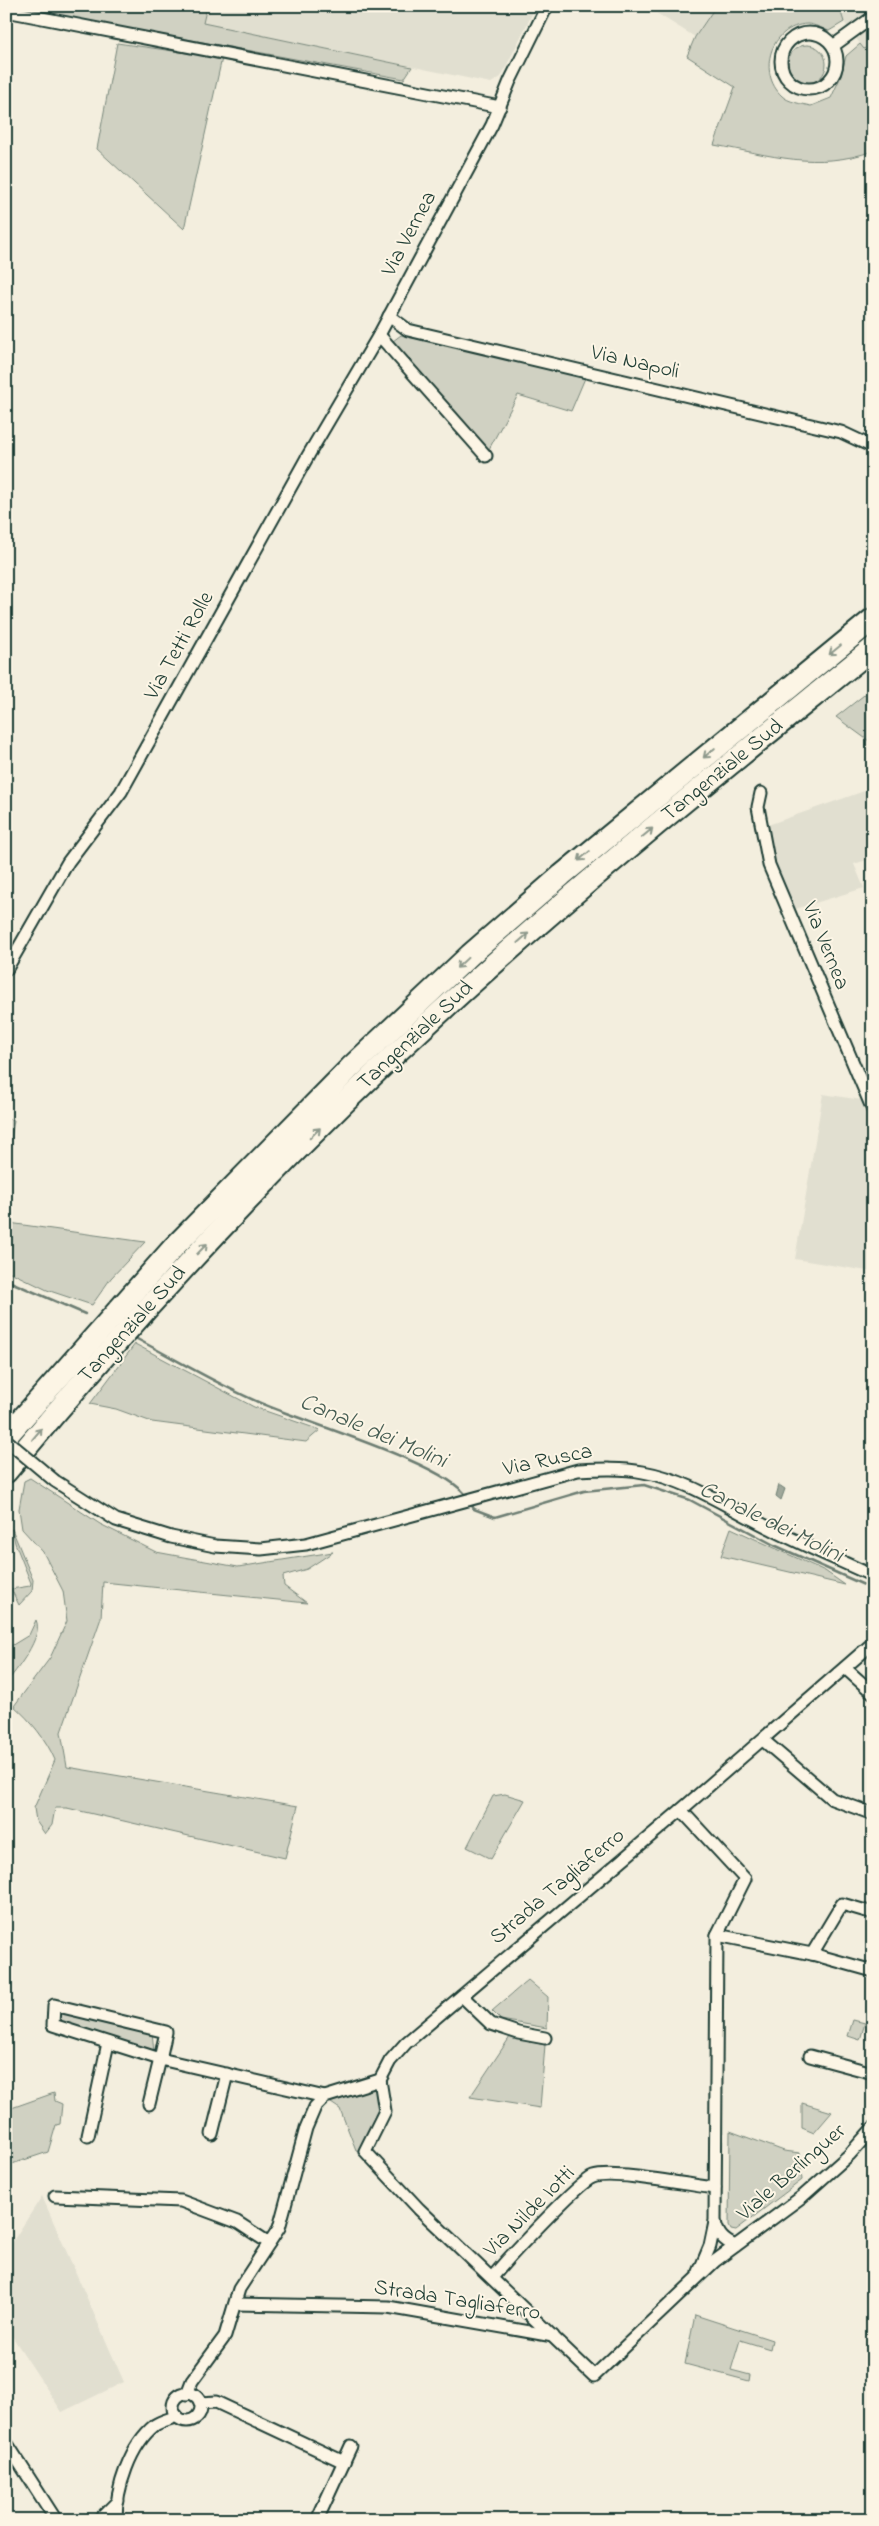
<svg xmlns="http://www.w3.org/2000/svg" width="879" height="2526" font-family="'Indie Flower',sans-serif">
<style>
.built{fill:#e1dfd0}
.green{fill:#d0d1c2;stroke:#78877b}
.water{fill:#a0a89b;stroke:#6c7d72}
.lines{fill:none;stroke-linecap:round;stroke-linejoin:round}
.stream{stroke:#6c7d72;stroke-width:2.5}
.street-casing{stroke:#1f3d34;stroke-width:15}
.highway-casing{stroke:#1f3d34;stroke-width:25}
.street{stroke:#fcf5e5;stroke-width:11}
.highway{stroke:#fcf5e5;stroke-width:21}
.street-bridge-casing{stroke:#1f3d34;stroke-width:15;stroke-linecap:butt}
.street-bridge{stroke:#fcf5e5;stroke-width:11}
.oneway{stroke:#8e998c}
.labels{text-anchor:middle;dominant-baseline:central;stroke-width:4;stroke-linejoin:round;paint-order:stroke}
.street-label{font-size:22px;fill:#1f3d34;stroke:#fcf5e5}
.water-label{font-size:24px;font-style:italic;fill:#465d53;stroke:#fcf5e5}
</style>
<rect width="100%" height="100%" fill="#f3eede"/>
<filter id="ink" filterUnits="userSpaceOnUse"><feTurbulence type="fractalNoise" baseFrequency=".02" numOctaves="2"/><feDisplacementMap in="SourceGraphic" scale="10" xChannelSelector="R" yChannelSelector="G"/><feConvolveMatrix kernelMatrix="1 2 1 2 8 2 1 2 1" color-interpolation-filters="sRGB"/></filter>
<g filter="url(#ink)">
<g class="built">
<path d="M 207,6 L 536,6 L 501,77 L 491,83 L 202,23 Z"/>
<path d="M 645,6 L 716,6 L 695,37 Z"/>
<path d="M 839,6 L 873,6 L 873,43 L 864,49 L 844,22 Z"/>
<path d="M 873,788 L 873,858 L 854,864 L 864,888 L 792,910 L 773,860 L 765,826 Z"/>
<path d="M 823,1094 L 862,1100 L 873,1121 L 873,1272 L 795,1259 Z"/>
<path d="M 42,2196 L 124,2382 L 62,2412 L 6,2327 L 6,2252 Z"/>
</g>
<g class="green">
<path d="M 6,6 L 207,6 L 203,23 L 412,67 L 404,79 Z"/>
<path d="M 716,6 L 839,6 L 844,22 L 829,31 C 823,29 814,24 807,24 C 770,26 757,73 782,96 C 788,102 802,104 811,106 L 831,98 L 841,76 L 846,56 L 860,44 L 864,49 L 873,43 L 873,151 C 816,171 771,155 714,145 L 735,87 L 687,56 L 695,37 Z"/>
<path d="M 117,43 L 222,58 L 184,229 L 97,149 Z"/>
<circle cx="807" cy="64" r="19"/>
<path d="M 401,335 L 585,378 L 571,411 L 518,395 L 488,451 L 393,341 Z"/>
<path d="M 873,688 L 873,744 L 836,717 Z"/>
<path d="M 6,1119 L 14,1120 L 9,1151 L 6,1150 Z"/>
<path d="M 6,1222 L 9,1223 L 145,1242 L 111,1278 L 92,1305 L 47,1290 L 6,1270 Z"/>
<path d="M 135,1344 L 254,1407 L 320,1430 L 306,1442 L 152,1422 L 116,1409 L 90,1404 Z"/>
<path d="M 30,1478 L 100,1524 L 156,1552 L 238,1567 L 333,1552 L 307,1569 L 283,1576 L 284,1586 L 307,1603 L 103,1582 L 101,1618 L 61,1732 L 67,1767 L 298,1806 L 285,1858 L 67,1808 L 55,1808 L 52,1825 L 45,1834 L 36,1821 L 34,1808 L 55,1760 C 46,1739 31,1721 14,1706 L 50,1658 L 67,1621 L 63,1591 L 43,1552 L 22,1529 L 19,1509 L 24,1481 Z"/>
<path d="M 731,1528 L 825,1571 L 845,1585 L 721,1556 Z"/>
<path d="M 12,1529 L 33,1580 L 32,1591 L 19,1605 L 11,1589 L 30,1586 L 31,1583 L 15,1543 Z"/>
<path d="M 36,1620 C 44,1636 16,1671 6,1683 L 6,1649 L 29,1635 Z"/>
<path d="M 505,1794 L 525,1800 L 491,1859 L 467,1847 L 493,1796 Z"/>
<path d="M 528,1980 L 548,1997 L 547,2028 L 501,2020 L 492,2011 Z"/>
<path d="M 61,2008 L 152,2031 L 154,2053 L 60,2023 Z"/>
<path d="M 853,2020 L 865,2023 L 860,2040 L 848,2036 Z"/>
<path d="M 510,2037 L 545,2045 L 540,2108 L 470,2097 Z"/>
<path d="M 377,2087 L 381,2111 L 360,2151 L 356,2150 L 340,2109 L 328,2101 Z"/>
<path d="M 54,2093 L 55,2101 L 62,2104 L 60,2124 L 56,2125 L 48,2152 L 6,2166 L 6,2110 Z"/>
<path d="M 802,2103 L 832,2112 L 814,2133 L 802,2128 Z"/>
<path d="M 730,2131 L 784,2151 L 800,2153 L 802,2180 L 736,2230 L 731,2229 L 729,2225 Z"/>
<path d="M 695,2315 L 772,2340 L 770,2349 L 740,2340 L 731,2370 L 750,2375 L 749,2381 L 685,2364 Z"/>
</g>
<path class="water" d="M 779,1485 L 785,1489 L 781,1500 L 776,1496 Z"/>
<g class="lines">
<g class="stream">
<path d="M 6,1280 L 85,1314"/>
<path d="M 137,1339 C 177,1360 217,1384 258,1402 C 300,1421 448,1464 467,1497"/>
<path d="M 471,1504 L 474,1509 L 495,1517 L 584,1491 L 644,1485 L 690,1500 L 774,1545 L 873,1589"/>
</g>
<defs>
<g id="street">
<path d="M 6,11 L 500,107"/>
<circle cx="809" cy="61" r="28"/>
<path d="M 833,46 L 873,17"/>
<path d="M 389,316 L 408,330 L 841,432 L 873,447"/>
<path d="M 379,335 L 486,456"/>
<path d="M 761,793 L 758,807 L 769,865 L 873,1110"/>
<path d="M 6,970 L 68,862 L 121,792 L 309,454 L 379,335 L 492,125 L 510,81 L 547,6"/>
<path d="M 55,1481 L 116,1520 L 171,1537 L 215,1546 L 261,1549 L 306,1544 L 578,1470 C 600,1469 622,1468 643,1472 C 690,1480 730,1509 772,1529 C 805,1546 839,1560 873,1576"/>
<path d="M 845,1668 L 873,1693"/>
<path d="M 763,1740 L 832,1799 L 873,1814"/>
<path d="M 681,1810 L 745,1879 L 717,1935 L 715,2222 L 710,2246 L 699,2272"/>
<path d="M 717,1935 L 812,1954 L 873,1971"/>
<path d="M 812,1954 L 842,1904 L 873,1913"/>
<path d="M 462,1996 L 491,2024 L 518,2033 L 545,2038"/>
<path d="M 54,2005 L 166,2032 L 160,2059 L 53,2025 Z"/>
<path d="M 810,2056 L 873,2073"/>
<path d="M 380,2080 L 385,2111 L 365,2151 L 419,2209 L 594,2376 L 715,2261 L 803,2196 L 849,2155 L 873,2128"/>
<path d="M 149,2104 L 160,2059 L 325,2097"/>
<path d="M 212,2134 L 227,2074"/>
<path d="M 88,2136 L 108,2043"/>
<path d="M 55,2196 L 181,2201 L 237,2222 L 269,2243"/>
<path d="M 715,2222 C 718,2235 723,2240 735,2246"/>
<path d="M 492,2278 C 504,2262 579,2182 593,2177 C 613,2170 689,2185 715,2188"/>
<path d="M 235,2304 L 388,2307 L 553,2336"/>
<circle cx="187" cy="2407" r="14"/>
<path d="M 187,2394 L 192,2381 L 225,2336 L 239,2289 L 279,2228 L 306,2128 L 315,2107 L 325,2097 L 380,2080 L 390,2061 L 406,2043 L 681,1810 L 873,1643"/>
<path d="M 200,2403 L 216,2402 L 344,2462"/>
<path d="M 6,2442 L 56,2520"/>
<path d="M 99,2520 L 118,2501"/>
<path d="M 116,2520 C 116,2488 130,2445 155,2425 C 161,2421 170,2419 177,2416"/>
<path d="M 317,2520 L 351,2446"/>
</g>
<g id="highway">
<path d="M 6,1437 L 174,1247 L 350,1068 L 470,955 L 562,875 L 873,619"/>
<path d="M 6,1472 C 154,1293 315,1122 489,968 C 613,857 744,753 873,648"/>
</g>
</defs>
<use href="#street" class="street-casing"/>
<use href="#highway" class="highway-casing"/>
<use href="#street" class="street"/>
<use href="#highway" class="highway"/>
<defs>
<path id="street-bridge" d="M 6,1440 L 55,1481"/>
</defs>
<use href="#street-bridge" class="street-bridge-casing"/>
<use href="#street-bridge" class="street-bridge"/>
</g>
<defs><path id="oneway-shaft" d="M-6 0H5M1.5-3L5.5 0L1.5 3" fill="none" stroke-width="1.6" stroke-linecap="round" stroke-linejoin="round" transform="scale(1.25)"/></defs>
<g class="oneway">
<use href="#oneway-shaft" transform="translate(835 650) rotate(141)"/>
<use href="#oneway-shaft" transform="translate(709 753) rotate(140)"/>
<use href="#oneway-shaft" transform="translate(647 833) rotate(-40)"/>
<use href="#oneway-shaft" transform="translate(584 856) rotate(140)"/>
<use href="#oneway-shaft" transform="translate(523 938) rotate(-41)"/>
<use href="#oneway-shaft" transform="translate(462 963) rotate(137)"/>
<use href="#oneway-shaft" transform="translate(315 1133) rotate(-45)"/>
<use href="#oneway-shaft" transform="translate(202 1249) rotate(-46)"/>
<use href="#oneway-shaft" transform="translate(37 1434) rotate(-50)"/>
</g>
</g>
<g class="labels">
<g class="street-label">
<text transform="translate(410 234) rotate(-62)">Via Vernea</text>
<text transform="translate(635 363) rotate(13)">Via Napoli</text>
<text transform="translate(180 646) rotate(-61)">Via Tetti Rolle</text>
<text transform="translate(723 771) rotate(-39)">Tangenziale Sud</text>
<text transform="translate(825 946) rotate(68)">Via Vernea</text>
<text transform="translate(416 1036) rotate(-43)">Tangenziale Sud</text>
<text transform="translate(133 1325) rotate(-48)">Tangenziale Sud</text>
<text transform="translate(548 1461) rotate(-12)">Via Rusca</text>
<text transform="translate(558 1887) rotate(-40)">Strada Tagliaferro</text>
<text transform="translate(792 2173) rotate(-41)">Viale Berlinguer</text>
<text transform="translate(530 2212) rotate(-45)">Via Nilde Iotti</text>
<text transform="translate(457 2301) rotate(9)">Strada Tagliaferro</text>
</g>
<g class="water-label">
<text transform="translate(373 1432) rotate(23)">Canale dei Molini</text>
<text transform="translate(771 1523) rotate(26)">Canale dei Molini</text>
</g>
</g>
<rect width="879" height="2526" fill="none" stroke="#fcf5e5" stroke-width="25"/>
<rect x="12" y="12" width="854" height="2501" fill="none" stroke="#1f3d34" stroke-width="2" filter="url(#ink)"/>
</svg>
